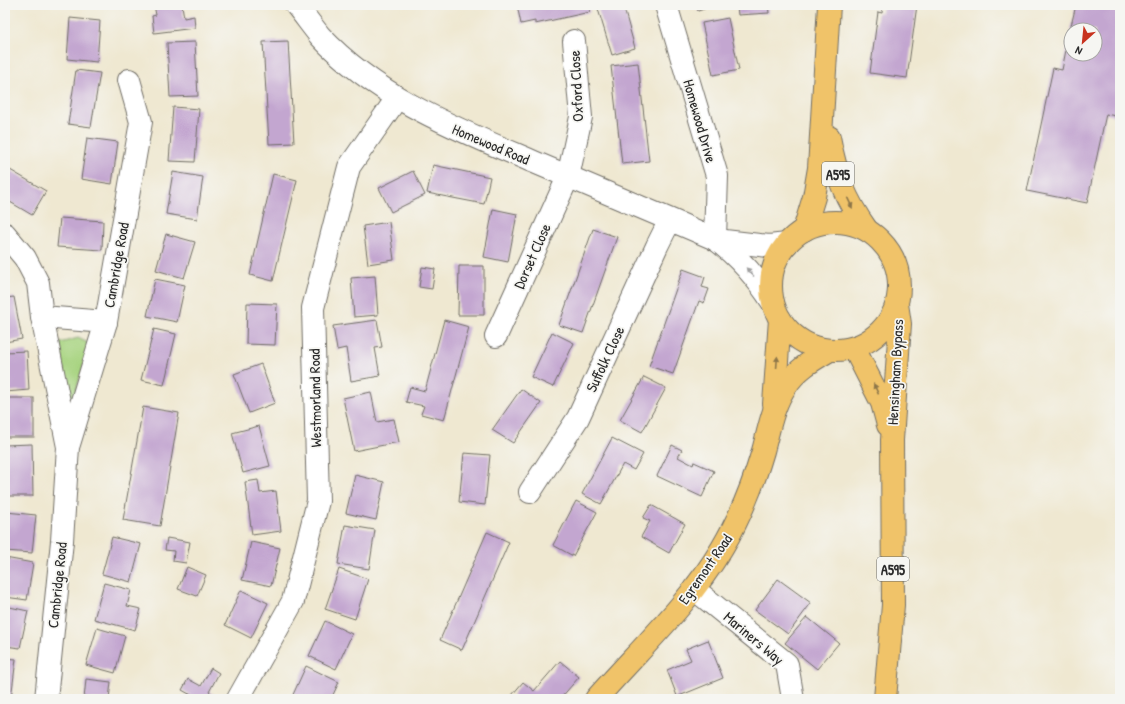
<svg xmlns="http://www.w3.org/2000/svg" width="1125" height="704" font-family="'Patrick Hand',sans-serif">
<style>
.green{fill:#a8d481;stroke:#6a8056}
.building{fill:#c3a6d0}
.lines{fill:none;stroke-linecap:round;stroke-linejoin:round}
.minor-casing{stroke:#706d65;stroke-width:24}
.major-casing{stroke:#706d65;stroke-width:24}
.highway-casing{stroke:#706d65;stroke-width:24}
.minor{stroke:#fff;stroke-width:22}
.major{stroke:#f0c369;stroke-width:22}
.highway{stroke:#f0c369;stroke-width:22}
.oneway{fill:#8e774a}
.oneway2{fill:#a0a0a0}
.labels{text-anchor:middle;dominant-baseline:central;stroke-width:3.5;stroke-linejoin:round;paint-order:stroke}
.shield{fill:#f6f6f2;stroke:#686867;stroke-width:1}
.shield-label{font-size:14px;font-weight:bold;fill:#2b2b2b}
.street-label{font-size:15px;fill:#2b2b2b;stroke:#f6f6f2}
</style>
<rect width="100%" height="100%" fill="#f6f6f2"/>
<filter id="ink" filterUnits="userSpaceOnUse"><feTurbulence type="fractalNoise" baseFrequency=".025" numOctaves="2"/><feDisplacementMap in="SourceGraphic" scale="8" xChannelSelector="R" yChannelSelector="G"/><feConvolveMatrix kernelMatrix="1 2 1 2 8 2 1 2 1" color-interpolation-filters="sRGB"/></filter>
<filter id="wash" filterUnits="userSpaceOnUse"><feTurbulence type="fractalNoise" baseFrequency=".012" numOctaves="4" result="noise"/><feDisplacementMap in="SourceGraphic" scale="16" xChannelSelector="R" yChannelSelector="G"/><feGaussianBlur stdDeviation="0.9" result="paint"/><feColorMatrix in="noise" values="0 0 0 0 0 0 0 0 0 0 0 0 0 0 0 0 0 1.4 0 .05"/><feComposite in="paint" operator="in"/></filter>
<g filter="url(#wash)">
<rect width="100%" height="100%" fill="#efe8d1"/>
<path class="green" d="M 78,338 L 90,344 L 70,411 L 60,343 Z"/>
<g id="blocks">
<g class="building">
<path d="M 154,5 L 182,5 L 184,18 L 194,16 L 195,28 L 154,33 L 152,16 L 156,15 Z"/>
<path d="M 517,5 L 588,5 L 590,12 L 535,24 L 535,21 L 521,24 Z"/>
<path d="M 611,5 L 623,5 L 635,48 L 612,55 L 598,9 Z"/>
<path d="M 696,5 L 716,5 L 698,11 Z"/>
<path d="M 737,5 L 768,5 L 769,13 L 738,15 Z"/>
<path d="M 883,5 L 917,5 L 907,78 L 870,73 L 878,12 L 882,13 Z"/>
<path d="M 1076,5 L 1120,5 L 1120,117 L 1106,114 L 1087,203 L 1027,191 L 1053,68 L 1062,70 L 1070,30 L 1071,54 L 1095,54 L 1095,30 L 1070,30 Z"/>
<path d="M 70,18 L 100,21 L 97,62 L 67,59 Z"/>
<path d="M 728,18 L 739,70 L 713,75 L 702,23 Z"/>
<path d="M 288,41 L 294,143 L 269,144 L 263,42 Z"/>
<path d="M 195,42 L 198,96 L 170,97 L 167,43 Z"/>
<path d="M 638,63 L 649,161 L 622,164 L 611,66 Z"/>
<path d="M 76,70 L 100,73 L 91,127 L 68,124 Z"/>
<path d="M 173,107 L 199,109 L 195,162 L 169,161 Z"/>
<path d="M 87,138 L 118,142 L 112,184 L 81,179 Z"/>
<path d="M 433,165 L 490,177 L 484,204 L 427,193 Z"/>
<path d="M 5,167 L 46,191 L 32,215 L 5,199 Z"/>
<path d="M 413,171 L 425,195 L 391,212 L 379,188 Z"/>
<path d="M 173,172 L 203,177 L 197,219 L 166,214 Z"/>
<path d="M 273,174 L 297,180 L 273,281 L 250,275 Z"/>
<path d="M 493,209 L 517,214 L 508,262 L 484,257 Z"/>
<path d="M 60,218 L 103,221 L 102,250 L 57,247 Z"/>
<path d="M 389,222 L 394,260 L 368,264 L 363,226 Z"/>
<path d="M 593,229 L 617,237 L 583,333 L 559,325 Z"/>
<path d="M 166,234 L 195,242 L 184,278 L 156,270 Z"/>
<path d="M 459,266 L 484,266 L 484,315 L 458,315 Z"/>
<path d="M 422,267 L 435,269 L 432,289 L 419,287 Z"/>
<path d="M 683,269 L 705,277 L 702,287 L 709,289 L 704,303 L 699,301 L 673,374 L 649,366 Z"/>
<path d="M 375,276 L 378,315 L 354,317 L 351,278 Z"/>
<path d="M 155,279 L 185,285 L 177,322 L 147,316 Z"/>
<path d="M 14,297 L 22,339 L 5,342 L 5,298 Z"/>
<path d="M 247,303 L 277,304 L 275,345 L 246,344 Z"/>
<path d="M 377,320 L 382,347 L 375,348 L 380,376 L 351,381 L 346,348 L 337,350 L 333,326 Z"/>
<path d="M 444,320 L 469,327 L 444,420 L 421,414 L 424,406 L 406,402 L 410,387 L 425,391 Z"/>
<path d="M 154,329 L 176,334 L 164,385 L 141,380 Z"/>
<path d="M 552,332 L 574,343 L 553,387 L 531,377 Z"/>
<path d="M 27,351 L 29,390 L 5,392 L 5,352 Z"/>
<path d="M 261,364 L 275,403 L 249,413 L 234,374 Z"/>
<path d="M 644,377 L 666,388 L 642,432 L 620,420 Z"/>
<path d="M 521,389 L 541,403 L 513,443 L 492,430 Z"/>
<path d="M 371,392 L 377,422 L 394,419 L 399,442 L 354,451 L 343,398 Z"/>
<rect x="5" y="398" width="29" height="39"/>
<path d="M 143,407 L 179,413 L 160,526 L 123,520 Z"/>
<path d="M 259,426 L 270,466 L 243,473 L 232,433 Z"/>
<path d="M 612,438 L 643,454 L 634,470 L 623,464 L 601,504 L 582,494 Z"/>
<path d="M 32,444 L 33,496 L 5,496 L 5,445 Z"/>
<path d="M 672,445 L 682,450 L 678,457 L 693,465 L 694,462 L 714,471 L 702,497 L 657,476 Z"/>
<path d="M 464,453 L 490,455 L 485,505 L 459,502 Z"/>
<path d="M 355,475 L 384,482 L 376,520 L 346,513 Z"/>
<path d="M 258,480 L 260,493 L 276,491 L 281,531 L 252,535 L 245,482 Z"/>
<path d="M 576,501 L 597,512 L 573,556 L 553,545 Z"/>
<path d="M 651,505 L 685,524 L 669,553 L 641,537 L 650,521 L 643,518 Z"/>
<path d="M 6,512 L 36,515 L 32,553 L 5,551 Z"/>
<path d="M 345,525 L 375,530 L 369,569 L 338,564 Z"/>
<path d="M 487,532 L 509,542 L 462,650 L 440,640 Z"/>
<path d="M 112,537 L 141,544 L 131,582 L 102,574 Z"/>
<path d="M 167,538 L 190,542 L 186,563 L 173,561 L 174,551 L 165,550 Z"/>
<path d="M 251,542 L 280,548 L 271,586 L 242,580 Z"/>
<path d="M 5,558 L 33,563 L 27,600 L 5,597 Z"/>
<path d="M 187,567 L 206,575 L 197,596 L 178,589 Z"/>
<path d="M 339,569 L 368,579 L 355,619 L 325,609 Z"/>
<path d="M 778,579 L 811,603 L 788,634 L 755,610 Z"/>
<path d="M 104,583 L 131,590 L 127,606 L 141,609 L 135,630 L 94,619 Z"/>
<path d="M 241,590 L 268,603 L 251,638 L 225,625 Z"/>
<path d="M 5,606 L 28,611 L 20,648 L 5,646 Z"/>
<path d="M 807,617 L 839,643 L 817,669 L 785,643 Z"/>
<path d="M 325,621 L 352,634 L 336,669 L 309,656 Z"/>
<path d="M 97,628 L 125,636 L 115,673 L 86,665 Z"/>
<path d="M 708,640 L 723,678 L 679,696 L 680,699 L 668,699 L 677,696 L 667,670 L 691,660 L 686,649 Z"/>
<path d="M 5,658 L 16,659 L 11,699 L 5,699 Z"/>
<path d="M 560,661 L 579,677 L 560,699 L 517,699 L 512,695 L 523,682 L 534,691 Z"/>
<path d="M 306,666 L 339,682 L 331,699 L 291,699 Z"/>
<path d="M 211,668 L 219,673 L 209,692 L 215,695 L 213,699 L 198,699 L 182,690 L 188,679 L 201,686 Z"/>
<path d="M 86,679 L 111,682 L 109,699 L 84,699 Z"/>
<path d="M 189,694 L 196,699 L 185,699 Z"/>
</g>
</g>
</g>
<g filter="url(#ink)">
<use href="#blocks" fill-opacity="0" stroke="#706d65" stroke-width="1"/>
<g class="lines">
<defs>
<g id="minor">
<path d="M 296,5 C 304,15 312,26 320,36 C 379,99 457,129 534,162 C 595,188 655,213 715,239 C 739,257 757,278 773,303"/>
<path d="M 666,5 L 717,176 L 715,239"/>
<path d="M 5,234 L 25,258 L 38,283 L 42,317 L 68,447 L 62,541 L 46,699"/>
<path d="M 716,240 L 769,246 L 787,244"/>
<path d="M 42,317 L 106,322"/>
<path d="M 496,336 L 568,177 L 581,117 L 574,41"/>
<path d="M 69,444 L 106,322 L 141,122 L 129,80"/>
<path d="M 530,492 L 578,418 L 657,246 L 670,220"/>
<path d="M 694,589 L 787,664 L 793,699"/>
<path d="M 238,699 L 293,601 L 318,501 L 313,308 L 349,167 L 397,98"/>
</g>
<g id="major">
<path d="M 774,404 L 780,319"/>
<path d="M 596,699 C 639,650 689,604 722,548 C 740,518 753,485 763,451 C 769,429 773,405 786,386 C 797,369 813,360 830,350"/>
</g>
<g id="highway">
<path d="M 829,137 C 836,175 845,199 867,230"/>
<circle cx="835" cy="286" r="64"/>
<path d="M 804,230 L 814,197 L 819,168 L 829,5"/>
<path d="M 854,348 L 882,403 L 888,425"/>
<path d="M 885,699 L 893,605 L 892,440 L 900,324 L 897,304"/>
</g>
</defs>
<use href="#minor" class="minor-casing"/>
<use href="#major" class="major-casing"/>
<use href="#highway" class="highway-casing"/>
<use href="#minor" class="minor"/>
<use href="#major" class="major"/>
<use href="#highway" class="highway"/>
</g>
<defs><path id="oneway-solid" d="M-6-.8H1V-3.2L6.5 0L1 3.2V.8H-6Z"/></defs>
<g class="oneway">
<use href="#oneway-solid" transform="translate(850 203) rotate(65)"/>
<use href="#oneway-solid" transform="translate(777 362) rotate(-86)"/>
<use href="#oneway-solid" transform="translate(876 389) rotate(-115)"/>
</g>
<use class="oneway2" href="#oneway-solid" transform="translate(750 272) rotate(-132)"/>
</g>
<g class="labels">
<g class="shield">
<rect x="822" y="162" width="32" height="24" rx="3"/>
<rect x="877" y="557" width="32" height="24" rx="3"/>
</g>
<g class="shield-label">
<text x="838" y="174">A595</text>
<text x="893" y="569">A595</text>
</g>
<g class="street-label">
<text transform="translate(576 86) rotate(-93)">Oxford Close</text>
<text transform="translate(700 121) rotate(74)">Homewood Drive</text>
<text transform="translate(491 144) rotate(23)">Homewood Road</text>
<text transform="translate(532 256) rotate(-66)">Dorset Close</text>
<text transform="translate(116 265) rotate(-80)">Cambridge Road</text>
<text transform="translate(605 359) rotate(-65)">Suffolk Close</text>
<text transform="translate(895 372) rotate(-87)">Hensingham Bypass</text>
<text transform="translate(315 398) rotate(-91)">Westmorland Road</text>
<text transform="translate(705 569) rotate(-55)">Egremont Road</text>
<text transform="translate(57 585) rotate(-84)">Cambridge Road</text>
<text transform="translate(754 638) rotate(40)">Mariners Way</text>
</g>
</g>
<rect width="1125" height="704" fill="none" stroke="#f6f6f2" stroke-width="20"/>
<g transform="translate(1083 42) rotate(207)"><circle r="19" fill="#f6f6f2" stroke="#a5a5a2"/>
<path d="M0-3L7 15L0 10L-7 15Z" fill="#c8321e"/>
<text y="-6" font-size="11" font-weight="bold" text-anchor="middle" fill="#2b2b2b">N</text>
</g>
</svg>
